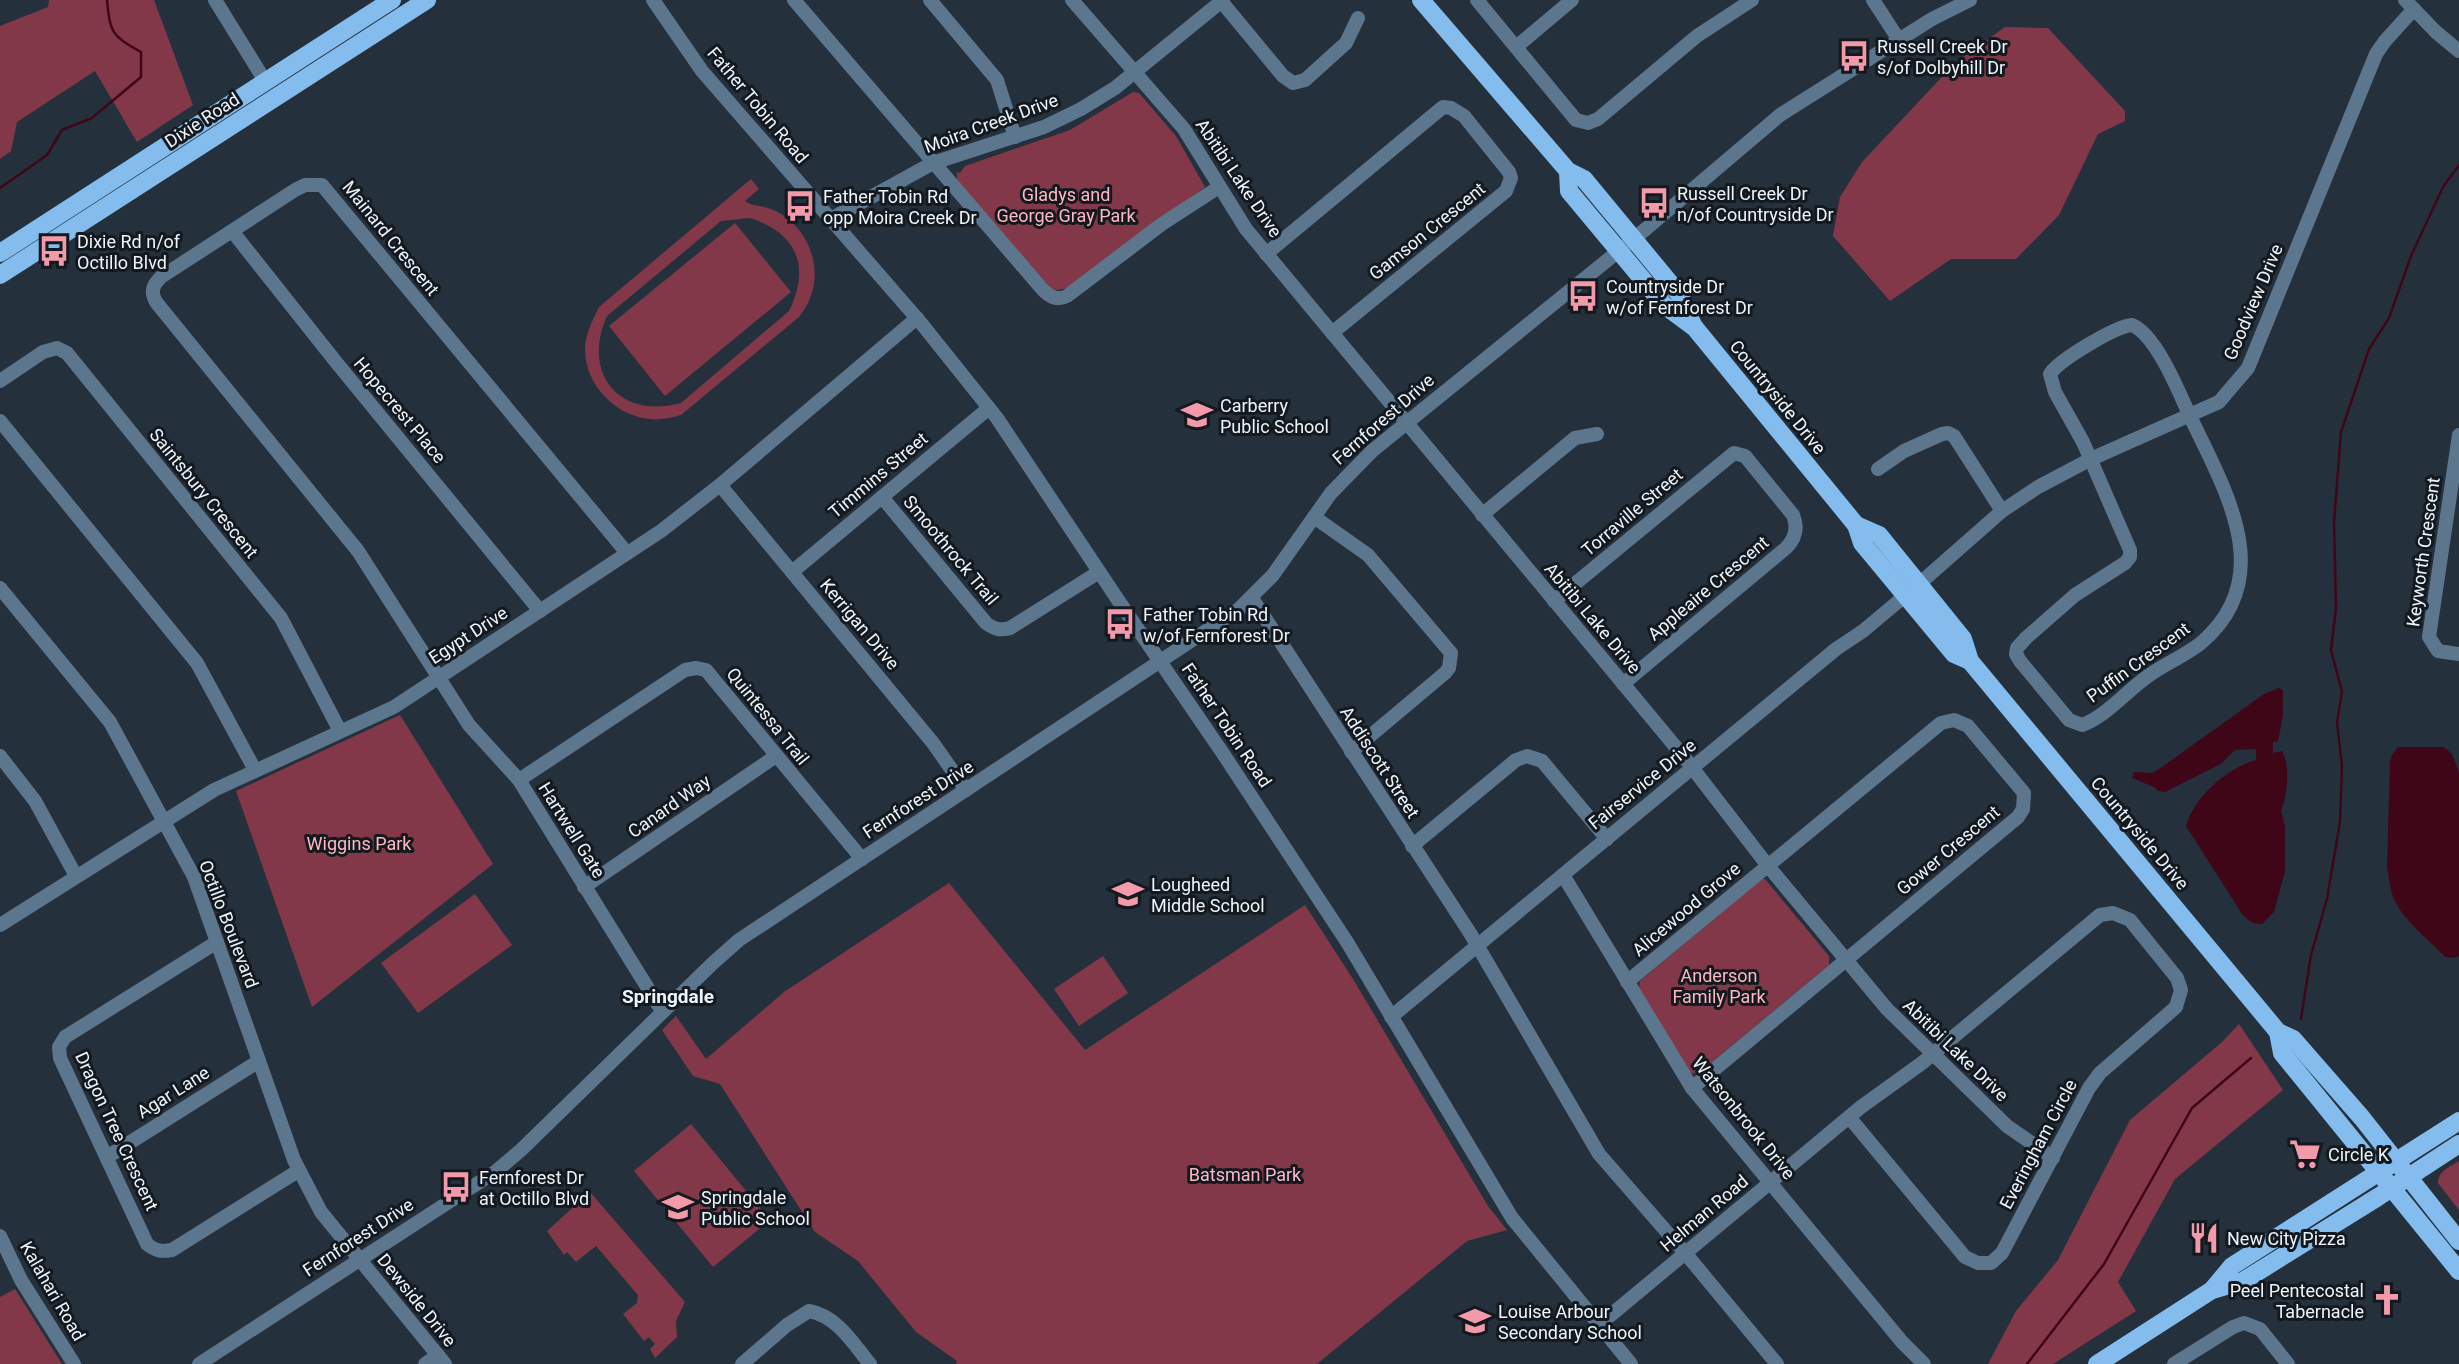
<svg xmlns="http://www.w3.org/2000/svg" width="2459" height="1364" font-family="Roboto,sans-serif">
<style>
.green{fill:#823848;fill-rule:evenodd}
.water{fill:#3f0618}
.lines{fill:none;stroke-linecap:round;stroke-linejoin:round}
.stream{stroke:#3f0618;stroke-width:2.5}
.minor{stroke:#5c768e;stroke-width:14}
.major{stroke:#84bced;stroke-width:18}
.labels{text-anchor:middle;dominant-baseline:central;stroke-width:6;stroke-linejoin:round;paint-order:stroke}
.poi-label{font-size:18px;fill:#ecf4fc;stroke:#13191e;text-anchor:start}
.street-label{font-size:18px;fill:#ecf4fc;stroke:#13191e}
.park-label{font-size:18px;fill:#feb8c3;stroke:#13191e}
.neighbourhood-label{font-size:19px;font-weight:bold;fill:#ecf4fc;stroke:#13191e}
</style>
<rect width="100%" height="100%" fill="#24313d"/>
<g class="green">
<path d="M 49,0 L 154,0 L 193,105 L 137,142 L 95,71 L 17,122 L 11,151 L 0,159 L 0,26 L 48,7 Z"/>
<path d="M 2005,27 L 2048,28 L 2125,111 L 2125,121 L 2098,134 L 2059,215 L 2016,259 L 1951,259 L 1890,301 L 1833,236 L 1840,197 L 1862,162 L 1956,62 Z"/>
<path d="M 1133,92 L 1139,93 L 1176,136 L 1205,187 L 1067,288 L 1059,290 L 1051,289 L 957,181 L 957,172 L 960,173 L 965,166 L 1070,130 Z"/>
<path d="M 751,179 L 759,189 L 745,201 C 753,207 762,205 771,209 C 805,222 824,264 810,298 C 808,305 803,311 799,317 L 681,415 C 674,417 666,419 659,419 C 621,422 584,387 585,348 C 586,333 592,321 599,307 ZM 750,218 C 797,233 811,267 789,311 L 681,403 C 620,420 581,374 607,316 L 721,221 Z"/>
<path d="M 735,223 L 791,292 L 665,396 L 609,326 Z"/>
<path d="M 400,715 L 493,864 L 312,1007 L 236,791 Z"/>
<path d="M 1762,879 L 1765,879 L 1829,956 L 1829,965 L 1701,1071 L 1697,1074 L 1688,1072 L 1639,988 L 1640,981 Z"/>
<path d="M 949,883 L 1085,1050 L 1305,905 L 1353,979 L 1488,1206 L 1507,1230 L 1467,1241 L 1317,1364 L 956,1364 L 957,1361 L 916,1332 L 858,1261 L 815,1232 L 720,1084 L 693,1076 L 662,1030 L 676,1016 L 706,1059 L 784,992 Z"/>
<path d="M 475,894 L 512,945 L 418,1013 L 381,963 Z"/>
<path d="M 1103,956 L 1128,993 L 1079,1026 L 1054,989 Z"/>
<path d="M 2239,1024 L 2283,1090 L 2175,1179 L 2118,1282 L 2136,1311 L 2053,1364 L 1988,1364 L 2016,1311 L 2058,1260 L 2130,1120 L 2222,1042 Z"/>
<path d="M 691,1124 L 770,1220 L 713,1267 L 634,1171 Z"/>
<path d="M 2459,1161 L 2459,1210 L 2438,1183 C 2438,1171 2450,1167 2459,1161 Z"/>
<path d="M 590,1192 L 685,1302 L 676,1321 L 677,1337 L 655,1358 L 650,1349 L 655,1344 L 649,1337 L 644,1341 L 623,1314 L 637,1303 L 638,1295 L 596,1246 L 576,1262 L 567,1252 L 564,1255 L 547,1231 Z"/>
<path d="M 15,1289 L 62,1364 L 0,1364 L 0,1297 Z"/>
</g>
<g class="water">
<path d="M 2279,688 L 2283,690 L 2283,715 L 2278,742 L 2273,742 L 2273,753 L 2282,751 C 2290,761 2288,798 2281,810 L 2285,826 L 2285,871 L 2274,912 L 2262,924 C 2253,924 2248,921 2242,914 L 2186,826 C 2194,797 2227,768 2256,760 L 2256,749 L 2235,750 L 2221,764 L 2165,792 L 2158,791 L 2154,787 L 2132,778 L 2134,772 L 2152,773 L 2162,767 L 2264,694 Z"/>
<path d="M 2398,747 L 2444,747 L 2452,754 L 2459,772 L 2459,956 L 2455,958 L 2445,957 C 2429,940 2405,922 2395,901 C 2390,891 2389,878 2387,867 L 2390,761 L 2392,755 Z"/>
</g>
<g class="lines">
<g class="stream">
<path d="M 0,188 L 47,155 L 62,130 L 92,118 L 141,77 L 141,52 C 112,36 110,33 107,0"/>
<path d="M 2301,1019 L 2311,955 L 2327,899 L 2340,822 L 2342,766 L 2337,722 L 2342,692 L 2331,650 L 2336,608 L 2334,522 L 2341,432 L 2369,349 L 2389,318 L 2411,256 L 2443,187 L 2459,165"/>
<path d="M 2027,1364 L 2104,1264 L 2192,1108 L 2251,1058"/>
</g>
<g class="minor">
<path d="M 215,0 L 265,81"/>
<path d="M 653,0 L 702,71 L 921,323 L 997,418 L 1118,600 L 1222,752 L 1347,942 L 1512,1218 L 1631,1364"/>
<path d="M 794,0 L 1043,290 C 1050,297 1058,301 1067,296 L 1162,224 L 1219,187"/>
<path d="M 930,0 L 997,80 L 1015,137"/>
<path d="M 1072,0 L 1184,129 L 1246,229 L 1684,757 L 1768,866 L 1887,1009 L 2007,1126 L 2053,1158"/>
<path d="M 1477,0 L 1576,120 L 1588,123 L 1598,119 L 1697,36 L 1752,0"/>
<path d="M 1873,0 L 1899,40"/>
<path d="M 2405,0 L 2436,32 L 2459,51"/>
<path d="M 1221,1 L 1283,76 L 1293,83 L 1305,80 L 1346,43 L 1358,18"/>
<path d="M 1516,47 L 1572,0"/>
<path d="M 831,219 L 933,163 L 1044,127 L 1081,109 L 1115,88 L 1223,0"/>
<path d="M 232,231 L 336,362 L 540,611"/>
<path d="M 1266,254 L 1443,107 L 1451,108 L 1464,116 L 1509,172 L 1511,178 L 1506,191 L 1332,333"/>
<path d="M 2132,325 C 2156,335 2178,390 2189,414 C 2223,487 2280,576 2201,643 C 2186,655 2167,663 2151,674 C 2129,688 2106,717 2082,725 L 2069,720 L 2020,661 L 2016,654 L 2017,648 L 2026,638 L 2075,595 L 2125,563 L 2130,557 L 2130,550 L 2083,442 L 2055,392 L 2050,374 C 2059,360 2116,326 2132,325 Z"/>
<path d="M 0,381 L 43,352 L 57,348 L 67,353 L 281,618 L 340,731"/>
<path d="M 0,421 L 197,663 L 255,770"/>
<path d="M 2459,435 L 2429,637 L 2438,651 L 2459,654"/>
<path d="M 1878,469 L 1904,451 L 1942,434 L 1948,433 L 1954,436 L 2002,511"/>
<path d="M 720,485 L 933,743 L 966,790"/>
<path d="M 882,497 L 986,623 C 994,629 1000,631 1010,628 L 1099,572"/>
<path d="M 1482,515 L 1575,438 L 1597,434"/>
<path d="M 1314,517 L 1368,555 L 1451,653 L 1449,668 L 1445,673 L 1351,752"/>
<path d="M 627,553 L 322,185 L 305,185 L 295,190 L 161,277 C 153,285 150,291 156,302 L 358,551 L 469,725 L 519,780 L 662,1011"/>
<path d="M 792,572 L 989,408"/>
<path d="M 0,588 L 110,722 L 194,877 L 294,1160 L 321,1212 L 445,1364"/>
<path d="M 1252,598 L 1470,933 L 1599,1154 L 1686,1254 L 1777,1364"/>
<path d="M 1554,601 L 1734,453 L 1745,456 L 1793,515 C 1798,527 1796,538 1786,548 L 1623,684"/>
<path d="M 0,756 L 35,801 L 76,876"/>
<path d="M 519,780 L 685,670 L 696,668 L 706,670 L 862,859"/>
<path d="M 1412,846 L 1516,760 L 1527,756 L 1542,761 L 1607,839"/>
<path d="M 1563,875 L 1692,1088 L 1902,1342 L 1924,1364"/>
<path d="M 584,887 L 776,756"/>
<path d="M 0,925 L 214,790 L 394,707 L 661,531 L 720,485 L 917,318"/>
<path d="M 217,942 L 65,1037 L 59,1047 L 60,1058 L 147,1244 C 156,1251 161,1252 172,1250 L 298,1171"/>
<path d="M 1627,982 L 1941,723 L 1954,720 L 1968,726 L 2024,793 L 2023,809 L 2018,817 L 1692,1088"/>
<path d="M 1391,1017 L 1836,649 L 1863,631 L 1919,584 L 2002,511 L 2038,487 L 2091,459 L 2219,402 L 2248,368 L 2376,54 L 2385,41 L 2414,9"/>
<path d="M 107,1157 L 259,1061"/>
<path d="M 0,1236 L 21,1280 L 74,1364"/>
<path d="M 1600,1324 L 1861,1107 L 1922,1063 L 2100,915 L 2113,913 L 2130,920 L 2177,978 L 2181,990 L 2176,1007 L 2100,1073 L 2089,1088 L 2002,1253 L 1991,1263 L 1978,1263 L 1965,1257 L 1849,1117"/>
<path d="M 199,1364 L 495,1172 L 521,1150 L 713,963 L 739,940 L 1239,609 L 1273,575 L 1331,493 L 1372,451 L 1647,228 L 1780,115 L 1932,19 L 1970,0"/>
<path d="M 425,1364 L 438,1355"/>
<path d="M 742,1364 L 787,1325 L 809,1311 C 837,1316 853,1343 870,1364"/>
<path d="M 2174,1364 L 2233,1327 L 2244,1323 L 2260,1329 L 2288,1364"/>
</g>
<g class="major">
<path d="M 1421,0 L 1568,171 L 1584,179 L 1679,294 L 1693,325"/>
<path d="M 1568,171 L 1569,191 L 1664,305 L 1695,328 L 1856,525 L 1862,543 L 1954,654 L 1970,661"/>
<path d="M 0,253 L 392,0"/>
<path d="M 0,275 L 427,0"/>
<path d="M 1856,525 L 1879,535 L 1963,639 L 1970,661 L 2278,1032 L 2293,1039 L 2362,1118 L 2459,1241"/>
<path d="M 2278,1032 L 2282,1053 L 2459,1271"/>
<path d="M 2212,1290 L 2232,1266 L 2459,1121"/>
<path d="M 2097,1364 L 2212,1290 L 2243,1281 L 2378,1197 L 2459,1144"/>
</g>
</g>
<defs>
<symbol id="bus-bare" viewBox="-9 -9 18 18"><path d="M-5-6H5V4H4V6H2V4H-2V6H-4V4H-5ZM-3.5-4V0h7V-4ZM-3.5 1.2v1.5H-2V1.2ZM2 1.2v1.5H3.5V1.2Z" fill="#f39aaa" stroke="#13191e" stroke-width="2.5" paint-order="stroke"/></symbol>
<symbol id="school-bare" viewBox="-9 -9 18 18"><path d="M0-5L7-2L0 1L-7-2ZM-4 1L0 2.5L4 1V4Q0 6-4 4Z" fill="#f39aaa" stroke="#13191e" stroke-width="2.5" paint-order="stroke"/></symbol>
<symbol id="supermarket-bare" viewBox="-9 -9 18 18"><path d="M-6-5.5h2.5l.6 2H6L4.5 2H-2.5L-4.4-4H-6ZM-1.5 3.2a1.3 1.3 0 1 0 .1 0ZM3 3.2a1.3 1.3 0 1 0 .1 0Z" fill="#f39aaa" stroke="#13191e" stroke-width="2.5" paint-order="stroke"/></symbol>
<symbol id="restaurant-bare" viewBox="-9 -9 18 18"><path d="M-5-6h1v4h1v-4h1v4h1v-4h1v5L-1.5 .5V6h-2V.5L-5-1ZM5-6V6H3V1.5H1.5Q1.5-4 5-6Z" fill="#f39aaa" stroke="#13191e" stroke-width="2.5" paint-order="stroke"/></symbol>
<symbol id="church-bare" viewBox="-9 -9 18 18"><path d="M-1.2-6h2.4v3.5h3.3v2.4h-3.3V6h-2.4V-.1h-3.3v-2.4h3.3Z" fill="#f39aaa" stroke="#13191e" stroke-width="2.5" paint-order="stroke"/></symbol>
</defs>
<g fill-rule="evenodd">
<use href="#bus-bare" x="1832" y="34" width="44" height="44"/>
<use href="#bus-bare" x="1632" y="181" width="44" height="44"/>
<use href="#bus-bare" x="778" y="184" width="44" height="44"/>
<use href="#bus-bare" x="32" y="229" width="44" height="44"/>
<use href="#bus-bare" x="1561" y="274" width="44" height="44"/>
<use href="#school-bare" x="1175" y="393" width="44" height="44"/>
<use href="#bus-bare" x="1098" y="602" width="44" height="44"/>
<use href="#school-bare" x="1106" y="872" width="44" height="44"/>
<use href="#supermarket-bare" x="2283" y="1132" width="44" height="44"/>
<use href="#bus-bare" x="434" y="1165" width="44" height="44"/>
<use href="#school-bare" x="656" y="1185" width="44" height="44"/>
<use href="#restaurant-bare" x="2182" y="1216" width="44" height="44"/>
<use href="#church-bare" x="2365" y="1278" width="44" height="44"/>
<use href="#school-bare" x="1453" y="1299" width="44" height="44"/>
</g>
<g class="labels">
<g class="poi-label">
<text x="1877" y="46">Russell Creek Dr<tspan x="1877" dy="21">s/of Dolbyhill Dr</tspan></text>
<text x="1677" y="193">Russell Creek Dr<tspan x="1677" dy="21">n/of Countryside Dr</tspan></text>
<text x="823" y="196">Father Tobin Rd<tspan x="823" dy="21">opp Moira Creek Dr</tspan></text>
<text x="77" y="241">Dixie Rd n/of<tspan x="77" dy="21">Octillo Blvd</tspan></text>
<text x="1606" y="286">Countryside Dr<tspan x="1606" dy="21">w/of Fernforest Dr</tspan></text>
<text x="1220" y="405">Carberry<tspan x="1220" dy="21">Public School</tspan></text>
<text x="1143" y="614">Father Tobin Rd<tspan x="1143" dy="21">w/of Fernforest Dr</tspan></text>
<text x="1151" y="884">Lougheed<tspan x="1151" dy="21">Middle School</tspan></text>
<text x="2328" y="1154">Circle K</text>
<text x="479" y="1177">Fernforest Dr<tspan x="479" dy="21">at Octillo Blvd</tspan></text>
<text x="701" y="1197">Springdale<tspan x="701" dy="21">Public School</tspan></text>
<text x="2227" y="1238">New City Pizza</text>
<text x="2364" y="1290" text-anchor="end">Peel Pentecostal<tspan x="2364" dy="21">Tabernacle</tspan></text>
<text x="1498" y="1311">Louise Arbour<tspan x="1498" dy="21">Secondary School</tspan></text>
</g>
<g class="street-label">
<text transform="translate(758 105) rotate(50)">Father Tobin Road</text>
<text transform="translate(202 120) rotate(-33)">Dixie Road</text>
<text transform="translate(991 123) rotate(-20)">Moira Creek Drive</text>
<text transform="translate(1239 178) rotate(56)">Abitibi Lake Drive</text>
<text transform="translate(1427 231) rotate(-39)">Gamson Crescent</text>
<text transform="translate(391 238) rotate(51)">Mainard Crescent</text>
<text transform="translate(2253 302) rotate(-67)">Goodview Drive</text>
<text transform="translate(1778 397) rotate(51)">Countryside Drive</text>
<text transform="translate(400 410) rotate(50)">Hopecrest Place</text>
<text transform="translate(1383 419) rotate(-41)">Fernforest Drive</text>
<text transform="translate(878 475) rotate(-40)">Timmins Street</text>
<text transform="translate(204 493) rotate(51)">Saintsbury Crescent</text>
<text transform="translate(1632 512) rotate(-40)">Torraville Street</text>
<text transform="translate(951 550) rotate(50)">Smoothrock Trail</text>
<text transform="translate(2423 552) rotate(-82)">Keyworth Crescent</text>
<text transform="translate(1708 588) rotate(-40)">Appleaire Crescent</text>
<text transform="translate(1593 618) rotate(50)">Abitibi Lake Drive</text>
<text transform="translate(860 624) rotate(50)">Kerrigan Drive</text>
<text transform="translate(468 635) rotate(-33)">Egypt Drive</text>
<text transform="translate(2138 662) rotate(-36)">Puffin Crescent</text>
<text transform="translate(768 716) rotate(51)">Quintessa Trail</text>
<text transform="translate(1227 725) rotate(56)">Father Tobin Road</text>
<text transform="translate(1380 762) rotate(57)">Addiscott Street</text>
<text transform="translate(1642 784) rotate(-39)">Fairservice Drive</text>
<text transform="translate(918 799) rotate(-33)">Fernforest Drive</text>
<text transform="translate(669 806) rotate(-35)">Canard Way</text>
<text transform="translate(572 830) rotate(58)">Hartwell Gate</text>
<text transform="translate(2140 833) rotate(50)">Countryside Drive</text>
<text transform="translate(1948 850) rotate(-40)">Gower Crescent</text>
<text transform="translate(1686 909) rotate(-40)">Alicewood Grove</text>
<text transform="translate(229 924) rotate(69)">Octillo Boulevard</text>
<text transform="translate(1956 1050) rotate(44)">Abitibi Lake Drive</text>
<text transform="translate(173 1092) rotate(-32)">Agar Lane</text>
<text transform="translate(1744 1118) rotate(51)">Watsonbrook Drive</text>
<text transform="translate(117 1131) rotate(65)">Dragon Tree Crescent</text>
<text transform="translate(2038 1144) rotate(-62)">Everingham Circle</text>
<text transform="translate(1704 1213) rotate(-40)">Helman Road</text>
<text transform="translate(358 1237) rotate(-33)">Fernforest Drive</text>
<text transform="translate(53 1291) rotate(60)">Kalahari Road</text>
<text transform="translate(417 1300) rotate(51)">Dewside Drive</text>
</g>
<g class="park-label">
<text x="1066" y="194">Gladys and<tspan x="1066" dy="21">George Gray Park</tspan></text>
<text x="359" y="843">Wiggins Park</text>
<text x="1719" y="975">Anderson<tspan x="1719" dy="21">Family Park</tspan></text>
<text x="1245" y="1174">Batsman Park</text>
</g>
<g class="neighbourhood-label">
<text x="668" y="996">Springdale</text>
</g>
</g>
</svg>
